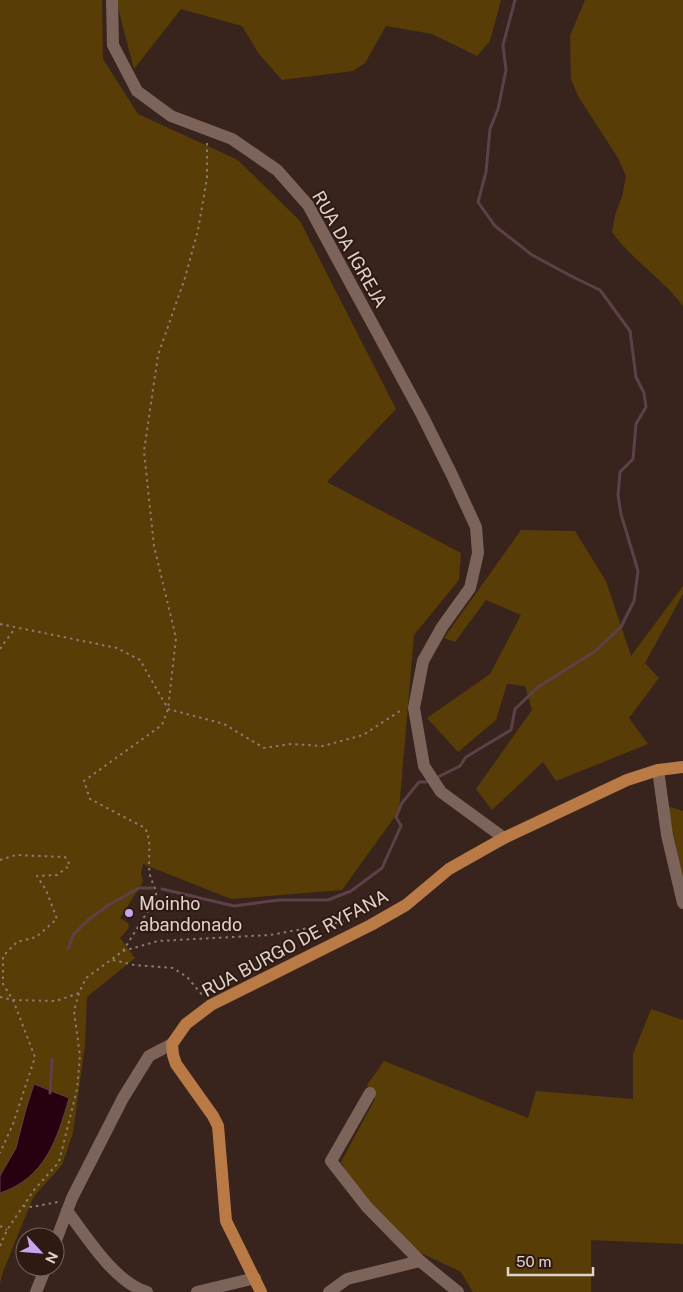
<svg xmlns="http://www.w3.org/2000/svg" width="683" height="1292" font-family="'Public Sans',sans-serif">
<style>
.green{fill:#583d07}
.water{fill:#27010f;stroke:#5e4048}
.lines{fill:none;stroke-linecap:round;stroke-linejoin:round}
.stream{stroke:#5e4048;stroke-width:3}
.path{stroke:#8b7a73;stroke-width:2;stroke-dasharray:2.5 4;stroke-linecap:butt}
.minor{stroke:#7c645b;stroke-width:12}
.major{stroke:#b97a45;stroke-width:12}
.poi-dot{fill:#c9a5ee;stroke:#2e1a13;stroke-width:2}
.labels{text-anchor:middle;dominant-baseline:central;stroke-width:4;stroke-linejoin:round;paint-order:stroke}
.street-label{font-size:18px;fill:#e0d2cd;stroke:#2e1a13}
.poi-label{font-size:18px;fill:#e0d2cd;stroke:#2e1a13;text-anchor:start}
</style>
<rect width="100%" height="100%" fill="#38241c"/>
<g class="green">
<path d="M 0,0 L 102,0 L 103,59 L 138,114 L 238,160 L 300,221 L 396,409 L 327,482 L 461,553 L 459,580 L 414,635 L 399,811 L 342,890 L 231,899 L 143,864 L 141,873 L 143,882 L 120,918 L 129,924 L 128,929 L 120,938 L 135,958 L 87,997 L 85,1045 L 73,1133 L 62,1165 L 36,1194 L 32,1200 L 3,1272 L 0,1283 Z"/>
<path d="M 118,0 L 501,0 L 490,41 L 477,56 L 432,34 L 386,26 L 365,63 L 353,71 L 282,80 L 259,54 L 242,26 L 181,9 L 134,69 L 117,4 Z"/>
<path d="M 585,0 L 683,0 L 683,306 C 662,278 632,260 612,232 L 615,215 L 622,197 L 626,176 L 618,158 L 578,96 L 571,79 L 570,36 Z"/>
<path d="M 521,530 L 575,531 L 606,581 L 631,656 L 683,586 L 683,594 L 645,663 L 659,678 L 629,718 L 648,744 L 556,781 L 543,762 L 492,810 L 476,789 L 532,710 L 525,686 L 507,684 L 496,720 L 458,752 L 427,718 L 490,674 L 521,615 L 486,600 L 455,642 L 444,638 Z"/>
<path d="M 667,806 L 683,811 L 683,879 Z"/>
<path d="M 651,1009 L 683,1020 L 683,1244 L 591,1240 L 591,1292 L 473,1292 L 461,1272 L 421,1253 L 387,1223 L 357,1189 L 341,1162 L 375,1099 L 367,1085 L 384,1061 L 528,1118 L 536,1091 L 633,1099 L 633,1054 Z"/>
</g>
<path class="water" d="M 34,1084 L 69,1098 C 57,1140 45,1178 0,1193 L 0,1176 L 16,1148 L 26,1109 Z"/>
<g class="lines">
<g class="stream">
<path d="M 438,777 L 460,766 L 466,757 L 511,730 L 515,709 L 538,687 L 594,652 L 621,627 L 634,601 L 638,571 L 621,514 L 618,495 L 620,472 L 633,459 L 636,424 L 646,407 L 644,393 L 636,377 L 630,331 L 600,290 L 573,277 L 532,255 L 495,226 L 478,202 L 486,172 L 490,129 L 498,109 L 506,70 L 503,45 L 515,0"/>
<path d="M 162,889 L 234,906 L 279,900 L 328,900 L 351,891 L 382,868 L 401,826 L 396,817 L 402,803 L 419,782 L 426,782"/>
<path d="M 68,949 L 73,935 L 88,920 L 110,904 L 139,888 L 152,888"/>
<path d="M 50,1093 L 52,1059"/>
</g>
<g class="path">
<path d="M 0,624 L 117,648 L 140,660 L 168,709 L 224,724 L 264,748 L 291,744 L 323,746 L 363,735 L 403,709"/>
<path d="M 0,649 L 15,628"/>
<path d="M 0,860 L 16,855 L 65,857 L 70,865 L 57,875 L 37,876 L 46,890 L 57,919 L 36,937 L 17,942 L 3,956 L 3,984 L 13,1000 L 35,1057 L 13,1124 L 0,1153"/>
<path d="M 123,951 L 156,898 C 157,888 152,884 150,875 C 147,859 153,843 145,828 L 90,799 L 84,781 L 162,725 L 168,709 L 176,638 L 154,546 L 144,451 L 158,355 L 185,278 L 198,230 L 207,178 L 207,143"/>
<path d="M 113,960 L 134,965 L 173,968 L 187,977 L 203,996"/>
<path d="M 0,997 L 13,1000 L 56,1001 L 79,993"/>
<path d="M 23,1206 L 32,1207 L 58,1202"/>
<path d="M 0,1226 L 7,1230"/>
<path d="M 0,1246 L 7,1230 L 34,1190 L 59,1162 L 77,1089 L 80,1056 L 74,1011 L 79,993 L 86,978 L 123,951 L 158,941 L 270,935 L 352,920"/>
</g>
<g class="minor">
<path d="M 112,0 L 113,45 L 137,91 L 171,116 L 232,139 L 277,170 L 308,205 L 422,415 L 451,473 L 476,527 L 478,553 L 470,588 L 442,627 L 423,661 L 414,708 L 424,766 L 441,792 L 504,838"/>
<path d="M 658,770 L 667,835 L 683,903"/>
<path d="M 370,1093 L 331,1161 L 367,1207 L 421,1262"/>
<path d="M 67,1211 C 88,1238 114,1282 147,1292"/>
<path d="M 55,1243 L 72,1198 L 123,1098 L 149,1056 L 172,1044"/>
<path d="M 36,1292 L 46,1267"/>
<path d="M 197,1292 L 255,1278"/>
<path d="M 329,1292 L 347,1279 L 420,1261 L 458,1292"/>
</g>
<path class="major" d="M 261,1292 L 226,1221 L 218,1126 L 213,1116 L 176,1064 L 173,1055 L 172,1044 L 186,1024 L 211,1005 L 371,925 L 406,905 L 449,869 L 504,838 L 627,780 L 658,770 L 683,767"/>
</g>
<circle class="poi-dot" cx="129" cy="913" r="5"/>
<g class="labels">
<g class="street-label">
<text transform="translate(350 249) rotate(60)">RUA DA IGREJA</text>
<text transform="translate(295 943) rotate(-28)">RUA BURGO DE RYFANA</text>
</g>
<g class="poi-label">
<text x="139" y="903">Moinho<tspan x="139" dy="21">abandonado</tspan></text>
</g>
</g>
<g transform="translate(40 1252) rotate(116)"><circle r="24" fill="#2e1a13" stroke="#75645d"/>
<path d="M0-4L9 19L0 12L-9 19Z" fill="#c9a5ee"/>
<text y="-8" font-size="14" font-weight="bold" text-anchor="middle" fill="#e0d2cd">N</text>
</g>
<path d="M508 1267v8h85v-8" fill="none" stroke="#e0d2cd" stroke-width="2.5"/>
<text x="516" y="1267" font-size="15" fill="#e0d2cd" stroke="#2e1a13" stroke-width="4" paint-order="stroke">50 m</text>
</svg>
